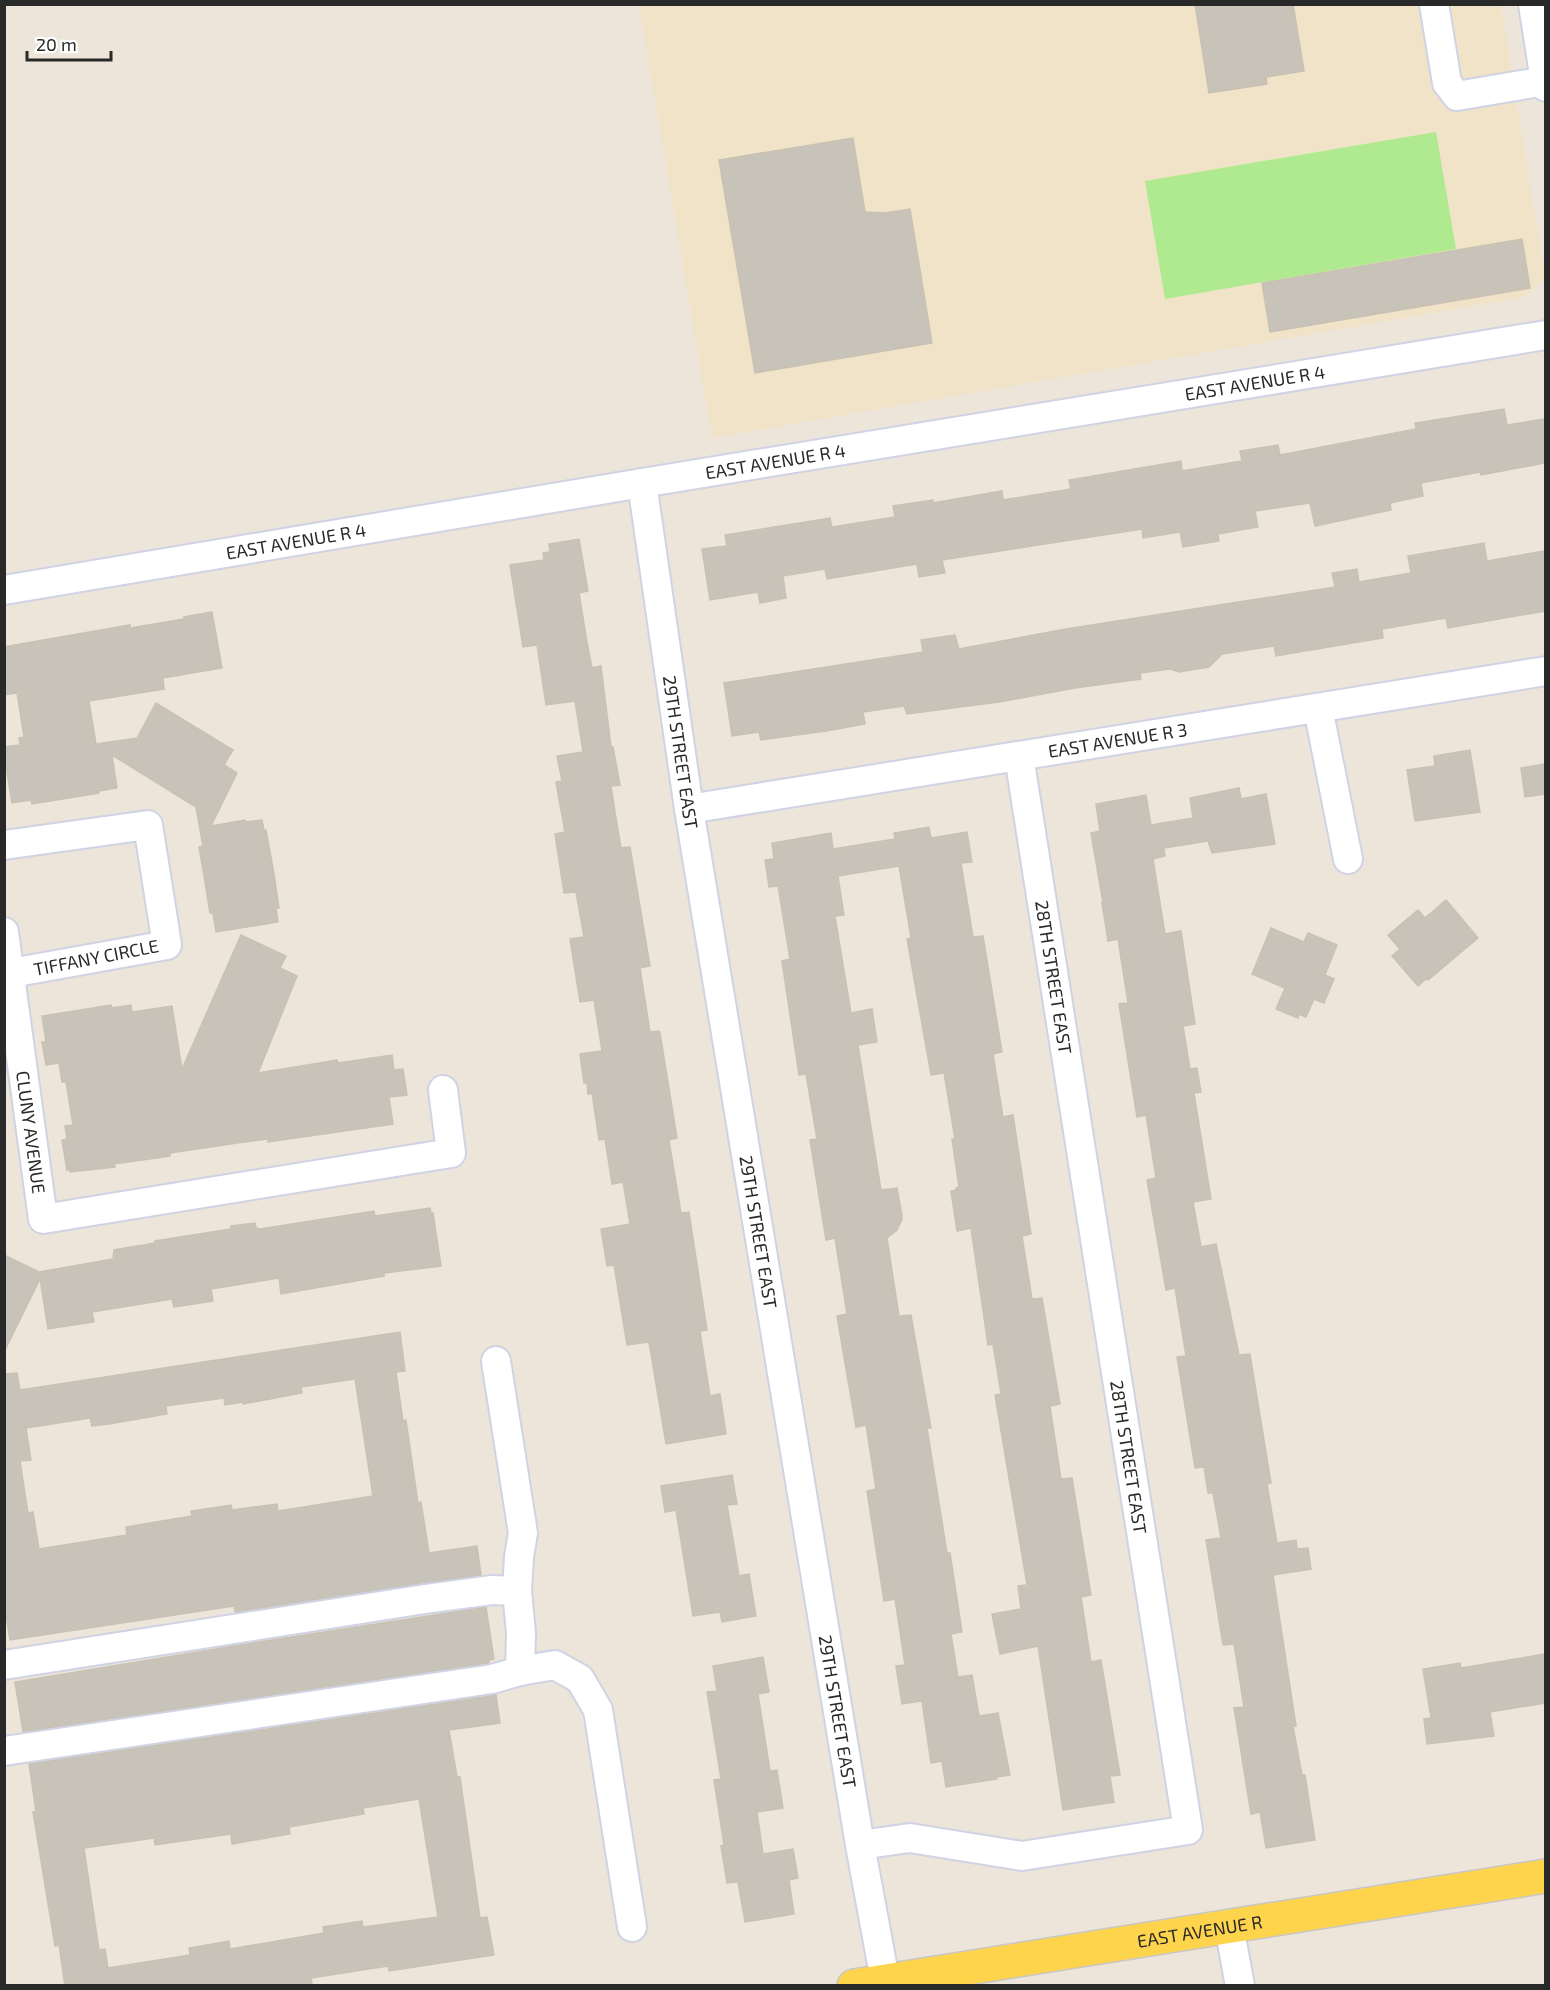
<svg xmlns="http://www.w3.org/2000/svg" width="1550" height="1990" font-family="'Exo 2',sans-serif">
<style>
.education{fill:#f1e3c7}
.green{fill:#afea90}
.building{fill:#c8c3b8;stroke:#c9c1b3;stroke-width:1.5;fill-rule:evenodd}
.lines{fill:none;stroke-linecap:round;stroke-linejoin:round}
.minor-casing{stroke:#cfd3e4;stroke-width:32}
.major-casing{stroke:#c7c7c7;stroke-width:36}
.minor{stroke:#fff;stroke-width:28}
.major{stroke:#ffd44d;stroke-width:33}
.labels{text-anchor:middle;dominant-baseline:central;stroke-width:4.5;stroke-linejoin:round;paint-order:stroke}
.street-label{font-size:18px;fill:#292929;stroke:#fff}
</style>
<rect width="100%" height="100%" fill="#ede5d9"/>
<path class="education" d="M 639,5 L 1501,5 L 1545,277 L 1525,297 L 712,438 Z"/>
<path class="green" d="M 1436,132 L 1456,249 L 1165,299 L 1145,181 Z"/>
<g class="building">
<path d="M 1195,4 L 1293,4 L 1304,71 L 1266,77 L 1267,84 L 1209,93 Z"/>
<path d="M 853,138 L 865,212 L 885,213 L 910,209 L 932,343 L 755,373 L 719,160 Z"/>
<path d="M 1522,239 L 1530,288 L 1270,332 L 1262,283 Z"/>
<path d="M 1504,409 L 1507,425 L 1545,419 L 1545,463 L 1481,475 L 1480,472 L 1421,483 L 1423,496 L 1390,503 L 1391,510 L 1315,526 L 1310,503 L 1255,511 L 1258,527 L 1218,534 L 1219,541 L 1183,547 L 1180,532 L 1143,538 L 1142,529 L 942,560 L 945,573 L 919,577 L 917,564 L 827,579 L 825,569 L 783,576 L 786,598 L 760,603 L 758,592 L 710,600 L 702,549 L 727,546 L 725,535 L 830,518 L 832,527 L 895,517 L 893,506 L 933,500 L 933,503 L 1002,491 L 1003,500 L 1071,489 L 1069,480 L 1181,461 L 1182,471 L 1242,461 L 1240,451 L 1278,445 L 1280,455 L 1416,429 L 1415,423 Z"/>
<path d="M 579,539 L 588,591 L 579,593 L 587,642 L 592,668 L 601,666 L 611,747 L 613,747 L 620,785 L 611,786 L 615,812 L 621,848 L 630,847 L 650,966 L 640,968 L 650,1032 L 659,1031 L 660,1033 L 677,1138 L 669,1140 L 681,1213 L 689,1212 L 707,1330 L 700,1331 L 710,1396 L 720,1394 L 726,1434 L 666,1444 L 649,1342 L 627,1345 L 614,1265 L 607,1266 L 601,1229 L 630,1224 L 623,1182 L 612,1184 L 605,1139 L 599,1140 L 592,1093 L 588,1094 L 587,1083 L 584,1083 L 580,1054 L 602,1051 L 594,1000 L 580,1002 L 570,939 L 584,937 L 576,892 L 564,893 L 555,834 L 565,832 L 556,782 L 562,781 L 557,756 L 583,752 L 575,701 L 546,705 L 537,645 L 523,647 L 510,565 L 544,560 L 543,553 L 550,552 L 549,544 Z"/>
<path d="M 1484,543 L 1487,561 L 1545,551 L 1545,611 L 1448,628 L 1446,618 L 1382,629 L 1383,638 L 1276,656 L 1274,646 L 1222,654 L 1209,667 L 1179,672 L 1170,669 L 1140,673 L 1141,679 L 1075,688 L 999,702 L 907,714 L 904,706 L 863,712 L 865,724 L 826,731 L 761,740 L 759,732 L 732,736 L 724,683 L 923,652 L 921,640 L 955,635 L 959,649 L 1066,629 L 1335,587 L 1332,573 L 1357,569 L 1359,582 L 1411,573 L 1408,556 Z"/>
<path d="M 212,612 L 222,668 L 163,678 L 164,689 L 89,701 L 96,744 L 137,738 L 156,703 L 233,750 L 224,765 L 237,773 L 211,826 L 245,820 L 246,822 L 262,820 L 264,831 L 266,830 L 274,874 L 279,908 L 276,908 L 278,922 L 216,932 L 213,913 L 210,913 L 204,876 L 199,847 L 203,846 L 196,807 L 112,755 L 117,788 L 99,791 L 99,793 L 32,804 L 31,800 L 12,803 L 4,753 L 4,747 L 20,745 L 19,738 L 24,737 L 17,693 L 4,695 L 4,647 L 130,625 L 130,628 L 184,619 L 184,617 Z"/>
<path d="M 1470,750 L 1480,812 L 1415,821 L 1407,770 L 1435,766 L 1434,756 Z"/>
<path d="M 1545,764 L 1545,794 L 1525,797 L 1521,768 Z"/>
<path d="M 1239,788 L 1241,799 L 1266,794 L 1275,844 L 1212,853 L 1208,841 L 1164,848 L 1165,856 L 1153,859 L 1165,934 L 1181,931 L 1195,1024 L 1183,1026 L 1190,1069 L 1197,1068 L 1201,1092 L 1194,1093 L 1211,1199 L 1193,1202 L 1201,1247 L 1216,1244 L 1239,1355 L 1250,1354 L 1271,1483 L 1267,1484 L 1277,1543 L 1296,1540 L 1297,1549 L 1308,1548 L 1311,1569 L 1273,1575 L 1296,1726 L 1293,1726 L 1302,1775 L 1305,1775 L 1315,1840 L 1266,1848 L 1260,1812 L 1251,1814 L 1234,1708 L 1244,1707 L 1234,1644 L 1223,1645 L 1206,1540 L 1221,1538 L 1213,1493 L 1208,1493 L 1204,1467 L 1195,1468 L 1177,1357 L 1186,1356 L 1175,1288 L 1166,1290 L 1147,1180 L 1156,1178 L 1146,1115 L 1137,1117 L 1119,1004 L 1128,1003 L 1118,939 L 1108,941 L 1102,903 L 1103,903 L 1091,833 L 1100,831 L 1096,804 L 1146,795 L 1151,825 L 1193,818 L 1190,798 Z"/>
<path d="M 929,827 L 931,838 L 967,832 L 972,862 L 961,863 L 973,937 L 983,936 L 1002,1052 L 993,1054 L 1003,1117 L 1013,1115 L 1031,1234 L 1022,1236 L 1032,1299 L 1042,1298 L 1060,1404 L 1050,1406 L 1061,1479 L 1072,1478 L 1091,1595 L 1081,1597 L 1091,1662 L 1101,1660 L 1120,1775 L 1110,1776 L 1114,1802 L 1063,1810 L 1038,1646 L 1000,1654 L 992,1614 L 1021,1609 L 1018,1586 L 1027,1585 L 995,1395 L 1001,1394 L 993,1344 L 988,1345 L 971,1228 L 957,1231 L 951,1191 L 956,1190 L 956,1188 L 959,1187 L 952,1139 L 955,1139 L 944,1073 L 931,1075 L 907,939 L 911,938 L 899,866 L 838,876 L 844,915 L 835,916 L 851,1013 L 872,1009 L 877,1042 L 858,1045 L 881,1190 L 897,1188 L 902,1215 L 902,1219 L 897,1230 L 887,1238 L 899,1316 L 911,1315 L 931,1428 L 927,1428 L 947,1553 L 950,1553 L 962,1632 L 951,1634 L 958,1677 L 972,1675 L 979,1716 L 998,1713 L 1010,1775 L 996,1777 L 997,1779 L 946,1787 L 942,1761 L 931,1763 L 922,1701 L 902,1704 L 896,1666 L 905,1665 L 895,1599 L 884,1601 L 867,1491 L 876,1489 L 866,1425 L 856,1427 L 837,1316 L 847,1314 L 835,1238 L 826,1240 L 810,1140 L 817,1139 L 806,1074 L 799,1075 L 793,1035 L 782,961 L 790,959 L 778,886 L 769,887 L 765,860 L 774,859 L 772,843 L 831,833 L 833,849 L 895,839 L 894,833 Z"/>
<path d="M 1446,900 L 1478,938 L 1428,980 L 1426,979 L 1418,986 L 1392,956 L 1400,949 L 1388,935 L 1418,910 L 1425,918 Z"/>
<path d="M 1271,928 L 1304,942 L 1308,933 L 1337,945 L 1325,975 L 1334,979 L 1324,1003 L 1314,999 L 1306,1017 L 1299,1014 L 1298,1018 L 1276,1009 L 1285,988 L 1252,974 Z"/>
<path d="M 241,935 L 286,956 L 280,968 L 297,976 L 258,1073 L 337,1060 L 338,1063 L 392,1055 L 394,1070 L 403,1069 L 407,1095 L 389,1097 L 393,1124 L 268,1142 L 268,1139 L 244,1142 L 170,1153 L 170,1156 L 114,1164 L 115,1167 L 70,1172 L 69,1169 L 67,1170 L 62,1140 L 67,1139 L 65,1126 L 73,1125 L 66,1082 L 62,1082 L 59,1063 L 46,1065 L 42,1042 L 46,1042 L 42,1016 L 111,1005 L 112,1008 L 131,1005 L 132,1012 L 172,1006 L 182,1069 Z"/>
<path d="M 430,1208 L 431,1213 L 433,1213 L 441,1266 L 384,1273 L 384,1276 L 281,1294 L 279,1278 L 211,1289 L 213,1301 L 174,1307 L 172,1299 L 92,1312 L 94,1322 L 48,1329 L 40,1279 L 4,1352 L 4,1255 L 39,1272 L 113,1259 L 114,1250 L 155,1243 L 155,1241 L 231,1229 L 231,1226 L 255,1223 L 256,1228 L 260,1229 L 374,1211 L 375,1216 Z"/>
<path d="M 400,1332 L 405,1371 L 396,1372 L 403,1421 L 406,1420 L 418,1503 L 421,1502 L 429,1553 L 477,1546 L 481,1575 L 235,1612 L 234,1606 L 10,1640 L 4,1603 L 4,1374 L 17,1373 L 20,1390 ZM 355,1379 L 373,1496 L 278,1511 L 277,1504 L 232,1510 L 231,1505 L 191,1511 L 192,1516 L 126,1527 L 127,1535 L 39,1549 L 33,1512 L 28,1513 L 20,1461 L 31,1460 L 26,1428 L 90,1418 L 92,1426 L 109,1424 L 167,1414 L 166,1406 L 224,1398 L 225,1405 L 243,1402 L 243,1404 L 302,1393 L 301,1387 Z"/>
<path d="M 732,1475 L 737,1504 L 727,1505 L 735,1551 L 739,1576 L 749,1574 L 756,1616 L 722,1622 L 720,1612 L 693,1616 L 676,1510 L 665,1512 L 661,1486 Z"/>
<path d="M 486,1607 L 494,1659 L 489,1660 L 489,1663 L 23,1732 L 15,1682 L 240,1645 Z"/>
<path d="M 1545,1654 L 1545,1703 L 1490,1712 L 1494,1736 L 1427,1744 L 1424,1719 L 1431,1718 L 1423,1669 L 1460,1663 L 1461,1668 Z"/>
<path d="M 763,1657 L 769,1692 L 758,1694 L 770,1771 L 777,1770 L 783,1808 L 757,1812 L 763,1854 L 793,1849 L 798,1878 L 789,1880 L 794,1914 L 745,1922 L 738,1882 L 727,1883 L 721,1846 L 724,1845 L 714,1780 L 721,1779 L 707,1692 L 717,1691 L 713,1666 Z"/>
<path d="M 496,1695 L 500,1723 L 449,1730 L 457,1777 L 460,1777 L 480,1918 L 487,1917 L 494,1955 L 389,1971 L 388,1966 L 311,1978 L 312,1983 L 295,1986 L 65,1986 L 59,1945 L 55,1946 L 33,1812 L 36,1811 L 29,1764 ZM 419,1799 L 438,1917 L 363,1927 L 362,1921 L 323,1927 L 324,1933 L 230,1949 L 229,1941 L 189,1948 L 190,1955 L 108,1968 L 105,1949 L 99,1950 L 84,1848 L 154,1838 L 155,1845 L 231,1834 L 232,1844 L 290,1834 L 289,1827 L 364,1814 L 363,1808 Z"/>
</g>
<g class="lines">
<defs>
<g id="minor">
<path d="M 1434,4 L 1447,83 L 1457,96 L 1545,81"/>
<path d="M 1533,4 L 1546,87"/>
<path id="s1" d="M 642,483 L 689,809 L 860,1845 L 885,1980"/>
<path id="s2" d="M 4,590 L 642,483 L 1546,335"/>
<path d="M 1318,708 L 1348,859"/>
<path id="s3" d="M 689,809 L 1546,671"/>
<path d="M 4,845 L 148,825 L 167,945 L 11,973"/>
<path id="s4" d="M 4,932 L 43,1219 L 451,1153 L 443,1090"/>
<path d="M 4,1665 L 425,1599 L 492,1590 L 517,1591"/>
<path d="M 520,1671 L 555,1665 L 580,1679 L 598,1710 L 632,1927"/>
<path d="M 4,1751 L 492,1679 L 520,1671 L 521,1633 L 517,1591 L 519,1557 L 523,1533 L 496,1361"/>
<path d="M 860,1845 L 910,1838 L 1022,1856 L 1188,1830 L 1019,756"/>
<path d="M 1229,1926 L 1240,1986"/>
</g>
<g id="major">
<path id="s5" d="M 854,1986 L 1546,1876"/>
</g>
</defs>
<use href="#minor" class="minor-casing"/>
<use href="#major" class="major-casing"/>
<use href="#minor" class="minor"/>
<use href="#major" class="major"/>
</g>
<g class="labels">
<g class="street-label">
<text stroke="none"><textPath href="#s2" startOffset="1268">EAST AVENUE R 4</textPath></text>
<text stroke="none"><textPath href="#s2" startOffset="782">EAST AVENUE R 4</textPath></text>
<text stroke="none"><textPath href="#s2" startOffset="296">EAST AVENUE R 4</textPath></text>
<text stroke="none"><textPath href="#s3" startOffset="434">EAST AVENUE R 3</textPath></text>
<text stroke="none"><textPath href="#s1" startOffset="272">29TH STREET EAST</textPath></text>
<text transform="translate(96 957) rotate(-11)">TIFFANY CIRCLE</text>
<text transform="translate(1054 977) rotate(81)">28TH STREET EAST</text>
<text stroke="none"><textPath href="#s4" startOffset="202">CLUNY AVENUE</textPath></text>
<text stroke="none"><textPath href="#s1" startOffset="758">29TH STREET EAST</textPath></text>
<text transform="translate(1129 1457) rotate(81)">28TH STREET EAST</text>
<text stroke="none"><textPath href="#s1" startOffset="1244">29TH STREET EAST</textPath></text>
<text stroke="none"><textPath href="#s5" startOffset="350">EAST AVENUE R</textPath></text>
</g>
</g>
<rect width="1550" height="1990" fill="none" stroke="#292929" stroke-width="12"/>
<path d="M27 51v9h84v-9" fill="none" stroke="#292929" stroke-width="3"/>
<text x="36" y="51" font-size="18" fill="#292929" stroke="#ffffff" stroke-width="4.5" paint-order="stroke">20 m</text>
</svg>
